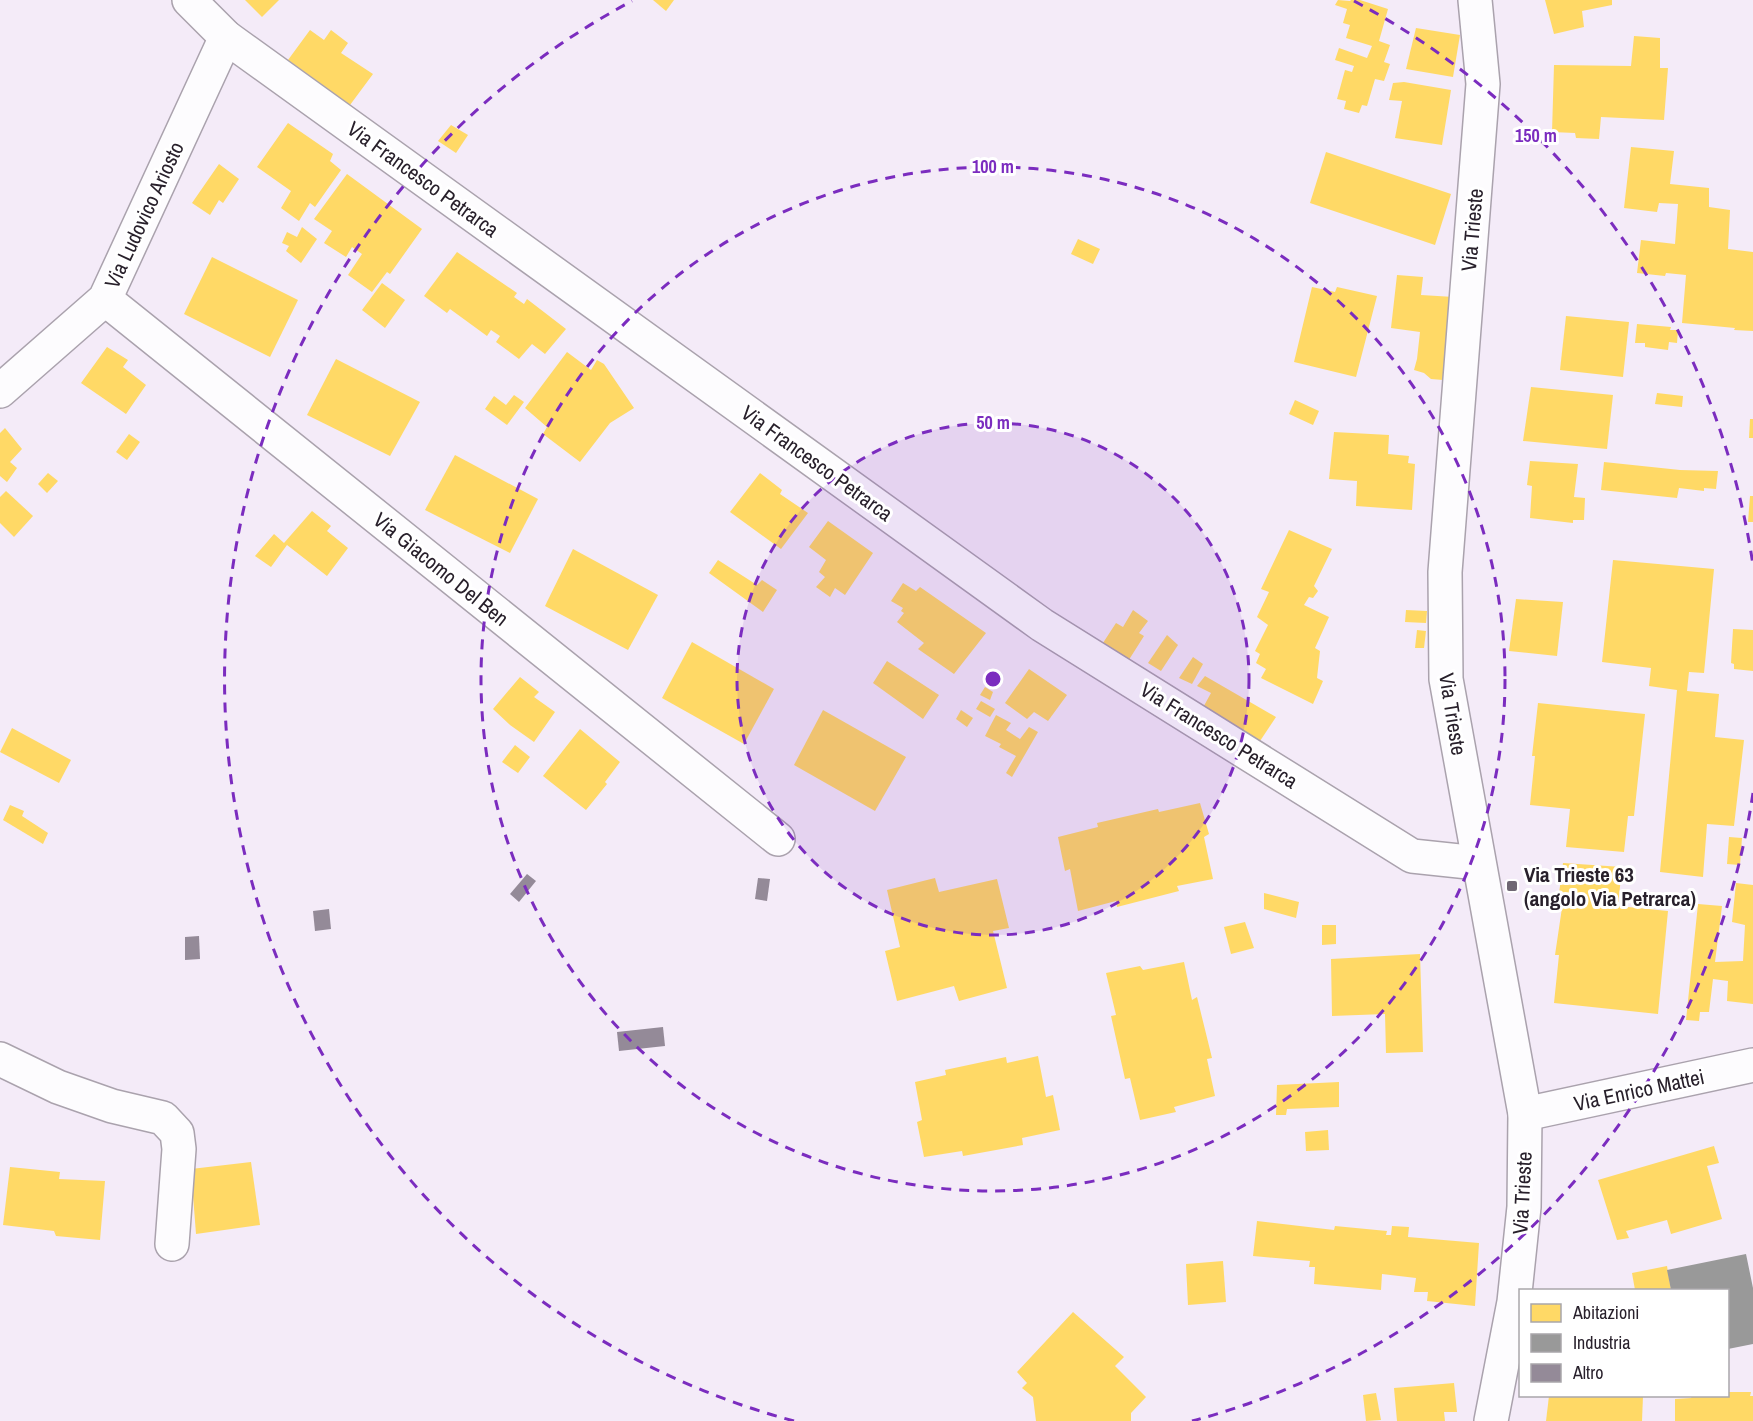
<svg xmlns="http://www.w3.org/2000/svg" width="1753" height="1421" font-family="'Archivo Narrow',sans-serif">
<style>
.homes{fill:#ffd966}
.industry{fill:#999}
.building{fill:#948a98}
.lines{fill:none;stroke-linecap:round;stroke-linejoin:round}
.minor-casing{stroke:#aaa2ad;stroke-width:36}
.minor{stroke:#fdfcfe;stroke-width:33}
.ring{fill:none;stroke:#7b2cbf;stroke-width:3;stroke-dasharray:10 8}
.poi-dot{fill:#6f6773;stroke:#fff;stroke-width:2}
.labels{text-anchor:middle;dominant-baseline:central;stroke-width:6;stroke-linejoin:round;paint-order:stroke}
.street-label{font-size:21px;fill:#28202b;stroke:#fff}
.poi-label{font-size:21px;font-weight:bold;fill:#28202b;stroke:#fff;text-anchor:start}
.centre{fill:#7b2cbf;stroke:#fff;stroke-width:3}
.ring-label{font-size:18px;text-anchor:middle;font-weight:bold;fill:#7b2cbf;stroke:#fff;stroke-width:6;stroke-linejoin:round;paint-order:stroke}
</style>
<rect width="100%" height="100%" fill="#f4ebf8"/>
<g class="homes">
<path d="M 245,0 L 279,0 L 262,17 Z"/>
<path d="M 653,0 L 674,0 L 666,11 Z"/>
<path d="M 1338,0 L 1350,1 L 1351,0 L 1360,0 L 1388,9 L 1379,41 L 1390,45 L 1384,62 L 1390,64 L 1384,81 L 1375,79 L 1367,106 L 1362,105 L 1359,113 L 1344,109 L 1346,101 L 1337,99 L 1345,70 L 1352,72 L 1354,66 L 1335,60 L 1339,48 L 1367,58 L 1372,46 L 1346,38 L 1350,25 L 1343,23 L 1347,9 L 1335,5 Z"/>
<path d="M 1545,0 L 1612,0 L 1612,5 L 1582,11 L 1584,27 L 1554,34 Z"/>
<path d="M 1416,28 L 1460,35 L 1453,77 L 1406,69 Z"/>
<path d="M 310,30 L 324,40 L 331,30 L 348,43 L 341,53 L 373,74 L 350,105 L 288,60 Z"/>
<path d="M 1634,36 L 1660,38 L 1660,68 L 1668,68 L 1664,120 L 1601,117 L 1599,139 L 1576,138 L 1575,133 L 1552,132 L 1554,65 L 1631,66 Z"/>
<path d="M 1404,82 L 1451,90 L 1442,145 L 1395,138 L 1402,101 L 1389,100 L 1393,83 Z"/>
<path d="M 288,123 L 333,154 L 330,161 L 341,170 L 315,207 L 310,203 L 299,221 L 281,208 L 291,191 L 257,167 Z"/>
<path d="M 451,125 L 468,135 L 456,153 L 438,141 Z"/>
<path d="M 1631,147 L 1674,151 L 1670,184 L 1709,188 L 1709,207 L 1730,210 L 1728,249 L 1753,252 L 1753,331 L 1734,330 L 1735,328 L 1682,323 L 1686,275 L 1666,273 L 1665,276 L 1637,273 L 1641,240 L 1675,244 L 1678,204 L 1659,203 L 1657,212 L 1624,208 Z"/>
<path d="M 1326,152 L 1451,194 L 1435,245 L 1310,203 Z"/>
<path d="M 219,164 L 239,179 L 223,203 L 219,200 L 210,215 L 192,203 Z"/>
<path d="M 347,174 L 422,229 L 390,274 L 387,272 L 372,292 L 348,275 L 362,254 L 352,247 L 346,257 L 324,243 L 332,231 L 314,219 Z"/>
<path d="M 302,227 L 317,239 L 301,263 L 286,251 L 289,246 L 282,243 L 287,232 L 297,237 Z"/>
<path d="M 1078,239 L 1100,249 L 1093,264 L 1071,254 Z"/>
<path d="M 457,252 L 517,293 L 514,297 L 524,304 L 527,299 L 566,329 L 545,354 L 532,344 L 519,359 L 496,342 L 500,336 L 491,330 L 487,336 L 450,309 L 447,313 L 424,296 Z"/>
<path d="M 212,257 L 298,300 L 270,357 L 184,314 Z"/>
<path d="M 1397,275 L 1423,277 L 1421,295 L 1454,297 L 1443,380 L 1431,379 L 1424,373 L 1414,370 L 1417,359 L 1420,332 L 1391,328 Z"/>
<path d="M 382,283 L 405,300 L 385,328 L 362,310 Z"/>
<path d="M 1312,287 L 1335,292 L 1337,287 L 1377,296 L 1356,377 L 1294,362 Z"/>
<path d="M 1566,316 L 1629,322 L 1623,377 L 1560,370 Z"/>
<path d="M 1637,324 L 1671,327 L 1670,330 L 1678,330 L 1677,343 L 1669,342 L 1668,350 L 1645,347 L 1645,343 L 1635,343 Z"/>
<path d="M 107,347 L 128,360 L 123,367 L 146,385 L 126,414 L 81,383 Z"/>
<path d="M 567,352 L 591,370 L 597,360 L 604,364 L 634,408 L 610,423 L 580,462 L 543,434 L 547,427 L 525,408 Z"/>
<path d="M 336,359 L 420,402 L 390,456 L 307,415 Z"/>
<path d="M 1531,387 L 1613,395 L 1607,449 L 1523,441 Z"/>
<path d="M 1657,393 L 1683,396 L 1682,407 L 1655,404 Z"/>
<path d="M 514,395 L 524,402 L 507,425 L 485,409 L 494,396 L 506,405 Z"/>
<path d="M 1295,400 L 1319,411 L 1313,425 L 1289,414 Z"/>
<path d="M 1750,419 L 1753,419 L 1753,438 L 1749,438 Z"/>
<path d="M 5,428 L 22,449 L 10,462 L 17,468 L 7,482 L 0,476 L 0,433 Z"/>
<path d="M 1334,432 L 1389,435 L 1388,454 L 1409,456 L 1408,463 L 1415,464 L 1412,510 L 1356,506 L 1357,481 L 1329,479 Z"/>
<path d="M 129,434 L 140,442 L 127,460 L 116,452 Z"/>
<path d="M 455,455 L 538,499 L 510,553 L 425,510 Z"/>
<path d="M 1530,461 L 1578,464 L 1574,497 L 1585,498 L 1584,520 L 1573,520 L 1573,523 L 1530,518 L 1532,486 L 1527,485 Z"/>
<path d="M 1604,462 L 1680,470 L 1718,471 L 1716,489 L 1704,488 L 1704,491 L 1679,488 L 1677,498 L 1601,490 Z"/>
<path d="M 48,473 L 58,481 L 47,493 L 38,484 Z"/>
<path d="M 760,473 L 782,490 L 780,494 L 808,513 L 781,549 L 730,512 Z"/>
<path d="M 6,491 L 33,516 L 14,537 L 0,523 L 0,497 Z"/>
<path d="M 1750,496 L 1753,496 L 1753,522 L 1748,522 Z"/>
<path d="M 312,511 L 331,526 L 327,531 L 348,548 L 327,576 L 287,545 L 271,567 L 255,556 L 274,534 L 284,543 Z"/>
<path d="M 828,521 L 873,553 L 845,595 L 835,588 L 830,597 L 816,587 L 825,577 L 819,572 L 826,560 L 809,547 Z"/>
<path d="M 1289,530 L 1332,549 L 1314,586 L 1318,591 L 1313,598 L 1309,597 L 1304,605 L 1329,617 L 1315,648 L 1320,651 L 1317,678 L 1323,681 L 1313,704 L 1261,678 L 1266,669 L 1256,663 L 1260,654 L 1255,651 L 1268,625 L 1257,617 L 1269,592 L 1261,589 Z"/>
<path d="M 573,549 L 658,595 L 628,650 L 545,606 Z"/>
<path d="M 718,560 L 757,585 L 762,580 L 777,590 L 763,612 L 709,573 Z"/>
<path d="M 1613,560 L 1714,569 L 1704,673 L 1689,672 L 1687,691 L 1719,694 L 1715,737 L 1744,740 L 1734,826 L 1707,824 L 1703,877 L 1660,872 L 1677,690 L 1649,686 L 1651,668 L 1602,662 Z"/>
<path d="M 903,583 L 916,591 L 920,587 L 986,633 L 954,674 L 918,649 L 924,643 L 897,622 L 904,613 L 901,611 L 903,608 L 891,601 Z"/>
<path d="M 1516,599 L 1563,602 L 1557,656 L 1509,651 Z"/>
<path d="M 1133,610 L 1148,621 L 1139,633 L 1144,636 L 1125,666 L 1099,649 L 1116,623 L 1123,627 Z"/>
<path d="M 1406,610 L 1427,611 L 1426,623 L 1405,622 Z"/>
<path d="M 1733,629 L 1753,630 L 1753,671 L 1734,669 L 1734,664 L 1731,663 Z"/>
<path d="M 1417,630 L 1426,631 L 1424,648 L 1415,648 Z"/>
<path d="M 1167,635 L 1178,645 L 1161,671 L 1148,663 Z"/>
<path d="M 692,642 L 774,689 L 744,744 L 662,698 Z"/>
<path d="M 1193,657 L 1203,664 L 1192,684 L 1179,678 Z"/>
<path d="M 887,661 L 939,695 L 923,719 L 873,683 Z"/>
<path d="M 1029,669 L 1067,695 L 1048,721 L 1034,712 L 1027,719 L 1005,703 Z"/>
<path d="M 1205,676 L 1276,717 L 1254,750 L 1200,713 L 1211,693 L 1197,686 Z"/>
<path d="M 520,677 L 539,692 L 534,697 L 555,712 L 534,742 L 510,725 L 493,709 Z"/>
<path d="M 985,687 L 993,692 L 990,700 L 980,695 Z"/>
<path d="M 981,701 L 995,709 L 990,717 L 976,709 Z"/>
<path d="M 1538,703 L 1645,714 L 1634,816 L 1628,816 L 1624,852 L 1566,847 L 1570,809 L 1530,805 L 1535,756 L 1532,756 Z"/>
<path d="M 823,710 L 906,757 L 875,811 L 794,765 Z"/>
<path d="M 961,710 L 973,718 L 967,727 L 956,719 Z"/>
<path d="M 996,715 L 1011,723 L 1006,730 L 1020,739 L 1029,727 L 1038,732 L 1012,777 L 1006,773 L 1016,756 L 999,747 L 1001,744 L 985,736 Z"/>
<path d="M 12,728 L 71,760 L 59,783 L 0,752 Z"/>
<path d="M 580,729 L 620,762 L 605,782 L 607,784 L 586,810 L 543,776 Z"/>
<path d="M 515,745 L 530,757 L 518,773 L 502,762 Z"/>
<path d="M 1200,803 L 1209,834 L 1204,837 L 1213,879 L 1177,886 L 1179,891 L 1117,907 L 1116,901 L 1078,911 L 1070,869 L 1065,871 L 1058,837 L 1098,827 L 1097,823 L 1158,809 L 1159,812 Z"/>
<path d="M 10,805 L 24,811 L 22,816 L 48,833 L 43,844 L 3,820 Z"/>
<path d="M 1729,837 L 1742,838 L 1740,865 L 1727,864 Z"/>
<path d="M 1563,863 L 1622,867 L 1618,906 L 1668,911 L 1658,1014 L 1554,1003 L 1559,955 L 1555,955 L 1563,901 L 1558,901 Z"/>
<path d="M 935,878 L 939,892 L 997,879 L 1009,928 L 993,931 L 1007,988 L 959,1001 L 954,986 L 897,1001 L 885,951 L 900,947 L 887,890 Z"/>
<path d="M 1736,883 L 1753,885 L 1753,1004 L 1727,1001 L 1728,981 L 1713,979 L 1709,1012 L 1700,1012 L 1699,1021 L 1686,1020 L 1698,904 L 1722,906 L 1715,962 L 1743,961 L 1745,925 L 1732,922 Z"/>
<path d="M 1264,893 L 1299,902 L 1296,918 L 1264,909 Z"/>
<path d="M 1245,922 L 1254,948 L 1231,954 L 1224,927 Z"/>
<path d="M 1322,925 L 1336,925 L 1336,944 L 1322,945 Z"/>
<path d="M 1420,954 L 1423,1052 L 1386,1053 L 1385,1014 L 1332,1016 L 1331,959 Z"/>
<path d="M 1184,962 L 1192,1000 L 1197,997 L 1212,1058 L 1207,1059 L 1215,1096 L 1174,1107 L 1176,1112 L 1140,1120 L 1130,1078 L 1125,1079 L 1111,1016 L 1116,1015 L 1106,973 L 1140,966 L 1143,970 Z"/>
<path d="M 1038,1056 L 1046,1097 L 1053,1095 L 1060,1130 L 1022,1138 L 1023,1145 L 963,1156 L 962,1151 L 924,1157 L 917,1122 L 922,1120 L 915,1082 L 946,1075 L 945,1070 L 1006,1057 L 1007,1063 Z"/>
<path d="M 1339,1082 L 1339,1107 L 1287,1109 L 1286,1115 L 1276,1115 L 1277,1085 Z"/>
<path d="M 1328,1130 L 1329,1150 L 1306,1151 L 1305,1132 Z"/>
<path d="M 1714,1146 L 1719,1163 L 1707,1166 L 1722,1219 L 1671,1234 L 1667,1220 L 1626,1231 L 1629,1238 L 1617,1240 L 1598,1180 Z"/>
<path d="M 251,1162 L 260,1225 L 196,1234 L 191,1169 Z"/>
<path d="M 10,1167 L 60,1172 L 59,1179 L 105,1181 L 100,1240 L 56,1236 L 54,1231 L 3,1225 Z"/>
<path d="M 1257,1221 L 1334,1230 L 1335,1226 L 1387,1231 L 1386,1235 L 1391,1235 L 1392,1226 L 1409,1227 L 1408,1237 L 1479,1243 L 1475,1306 L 1427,1301 L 1428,1292 L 1414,1292 L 1416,1278 L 1382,1274 L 1381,1290 L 1314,1284 L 1315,1267 L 1309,1267 L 1310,1261 L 1253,1256 Z"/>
<path d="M 1223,1261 L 1226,1302 L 1188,1305 L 1186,1264 Z"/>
<path d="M 1667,1266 L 1671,1290 L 1635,1290 L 1632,1273 Z"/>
<path d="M 1073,1312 L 1124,1357 L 1115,1366 L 1146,1397 L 1131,1413 L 1131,1421 L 1036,1421 L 1033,1397 L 1022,1388 L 1027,1383 L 1017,1372 Z"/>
<path d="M 1454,1383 L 1457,1412 L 1444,1412 L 1445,1421 L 1397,1421 L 1394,1388 Z"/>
<path d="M 1728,1392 L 1751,1392 L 1750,1396 L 1753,1396 L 1753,1421 L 1675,1421 L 1675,1399 L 1691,1398 L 1692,1396 L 1728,1396 Z"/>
<path d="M 1376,1393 L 1381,1420 L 1366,1421 L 1363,1395 Z"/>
<path d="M 1549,1396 L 1643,1396 L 1642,1421 L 1546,1421 Z"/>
</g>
<path class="industry" d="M 1746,1254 L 1753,1288 L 1753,1344 L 1728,1349 L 1728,1290 L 1671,1290 L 1667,1270 Z"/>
<g class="building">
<path d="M 527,874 L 536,881 L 519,902 L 510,894 Z"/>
<path d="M 758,878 L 770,879 L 767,901 L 755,899 Z"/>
<path d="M 329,909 L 331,929 L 315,931 L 313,911 Z"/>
<path d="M 199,936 L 200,959 L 185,960 L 185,937 Z"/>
<path d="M 663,1027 L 665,1046 L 619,1051 L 617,1032 Z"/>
</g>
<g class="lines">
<defs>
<g id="minor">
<path d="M 189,0 L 226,37 L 1042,625 L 1412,856 L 1478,863"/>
<path d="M 1475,0 L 1483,84 L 1445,572 L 1446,679 L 1525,1114 L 1524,1207 L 1514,1302 L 1491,1421"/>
<path d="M 105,299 L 778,839"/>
<path d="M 0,391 L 105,299 L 226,37"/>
<path d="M 0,1059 L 58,1087 L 112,1106 L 163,1118 L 177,1133 L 179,1149 L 172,1244"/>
<path d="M 1525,1114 L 1753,1065"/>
</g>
</defs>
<use href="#minor" class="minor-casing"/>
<use href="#minor" class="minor"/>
</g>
<circle cx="993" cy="679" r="256" fill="#7b2cbf" fill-opacity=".12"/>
<g class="ring">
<circle cx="993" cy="679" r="256"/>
<circle cx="993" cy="679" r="512"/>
<path d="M1753 793A768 768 0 0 1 1192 1421M794 1421A768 768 0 0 1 632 1M1354 1A768 768 0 0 1 1753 565"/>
</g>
<rect class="poi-dot" x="1506" y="880" width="12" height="12" rx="3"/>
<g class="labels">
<g class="street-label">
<text transform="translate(423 179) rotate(36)">Via Francesco Petrarca</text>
<text transform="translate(144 215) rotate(-65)">Via Ludovico Ariosto</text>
<text transform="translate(1472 230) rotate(-85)">Via Trieste</text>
<text transform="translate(817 463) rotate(36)">Via Francesco Petrarca</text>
<text transform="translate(441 569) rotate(39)">Via Giacomo Del Ben</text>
<text transform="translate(1453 714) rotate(81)">Via Trieste</text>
<text transform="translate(1219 735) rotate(32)">Via Francesco Petrarca</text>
<text transform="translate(1639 1090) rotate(-12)">Via Enrico Mattei</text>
<text transform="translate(1522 1193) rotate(-87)">Via Trieste</text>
</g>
<g class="poi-label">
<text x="1524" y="874">Via Trieste 63<tspan x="1524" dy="24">(angolo Via Petrarca)</tspan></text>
</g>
</g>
<circle cx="993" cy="679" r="9" class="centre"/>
<g class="ring-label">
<text x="1536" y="142">150 m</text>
<text x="993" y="173">100 m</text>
<text x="993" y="429">50 m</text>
</g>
<rect x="1519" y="1289" width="210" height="108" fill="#ffffff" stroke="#a9a6aa" stroke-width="1.5"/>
<rect x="1531" y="1304" width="30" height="18" fill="#ffd966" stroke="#a9a6aa" stroke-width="1.5"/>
<text x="1573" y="1319" font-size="18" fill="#28202b">Abitazioni</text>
<rect x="1531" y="1334" width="30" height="18" fill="#999999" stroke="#a9a6aa" stroke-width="1.5"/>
<text x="1573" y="1349" font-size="18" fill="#28202b">Industria</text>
<rect x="1531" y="1364" width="30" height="18" fill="#948a98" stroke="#a9a6aa" stroke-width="1.5"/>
<text x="1573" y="1379" font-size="18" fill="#28202b">Altro</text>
</svg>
